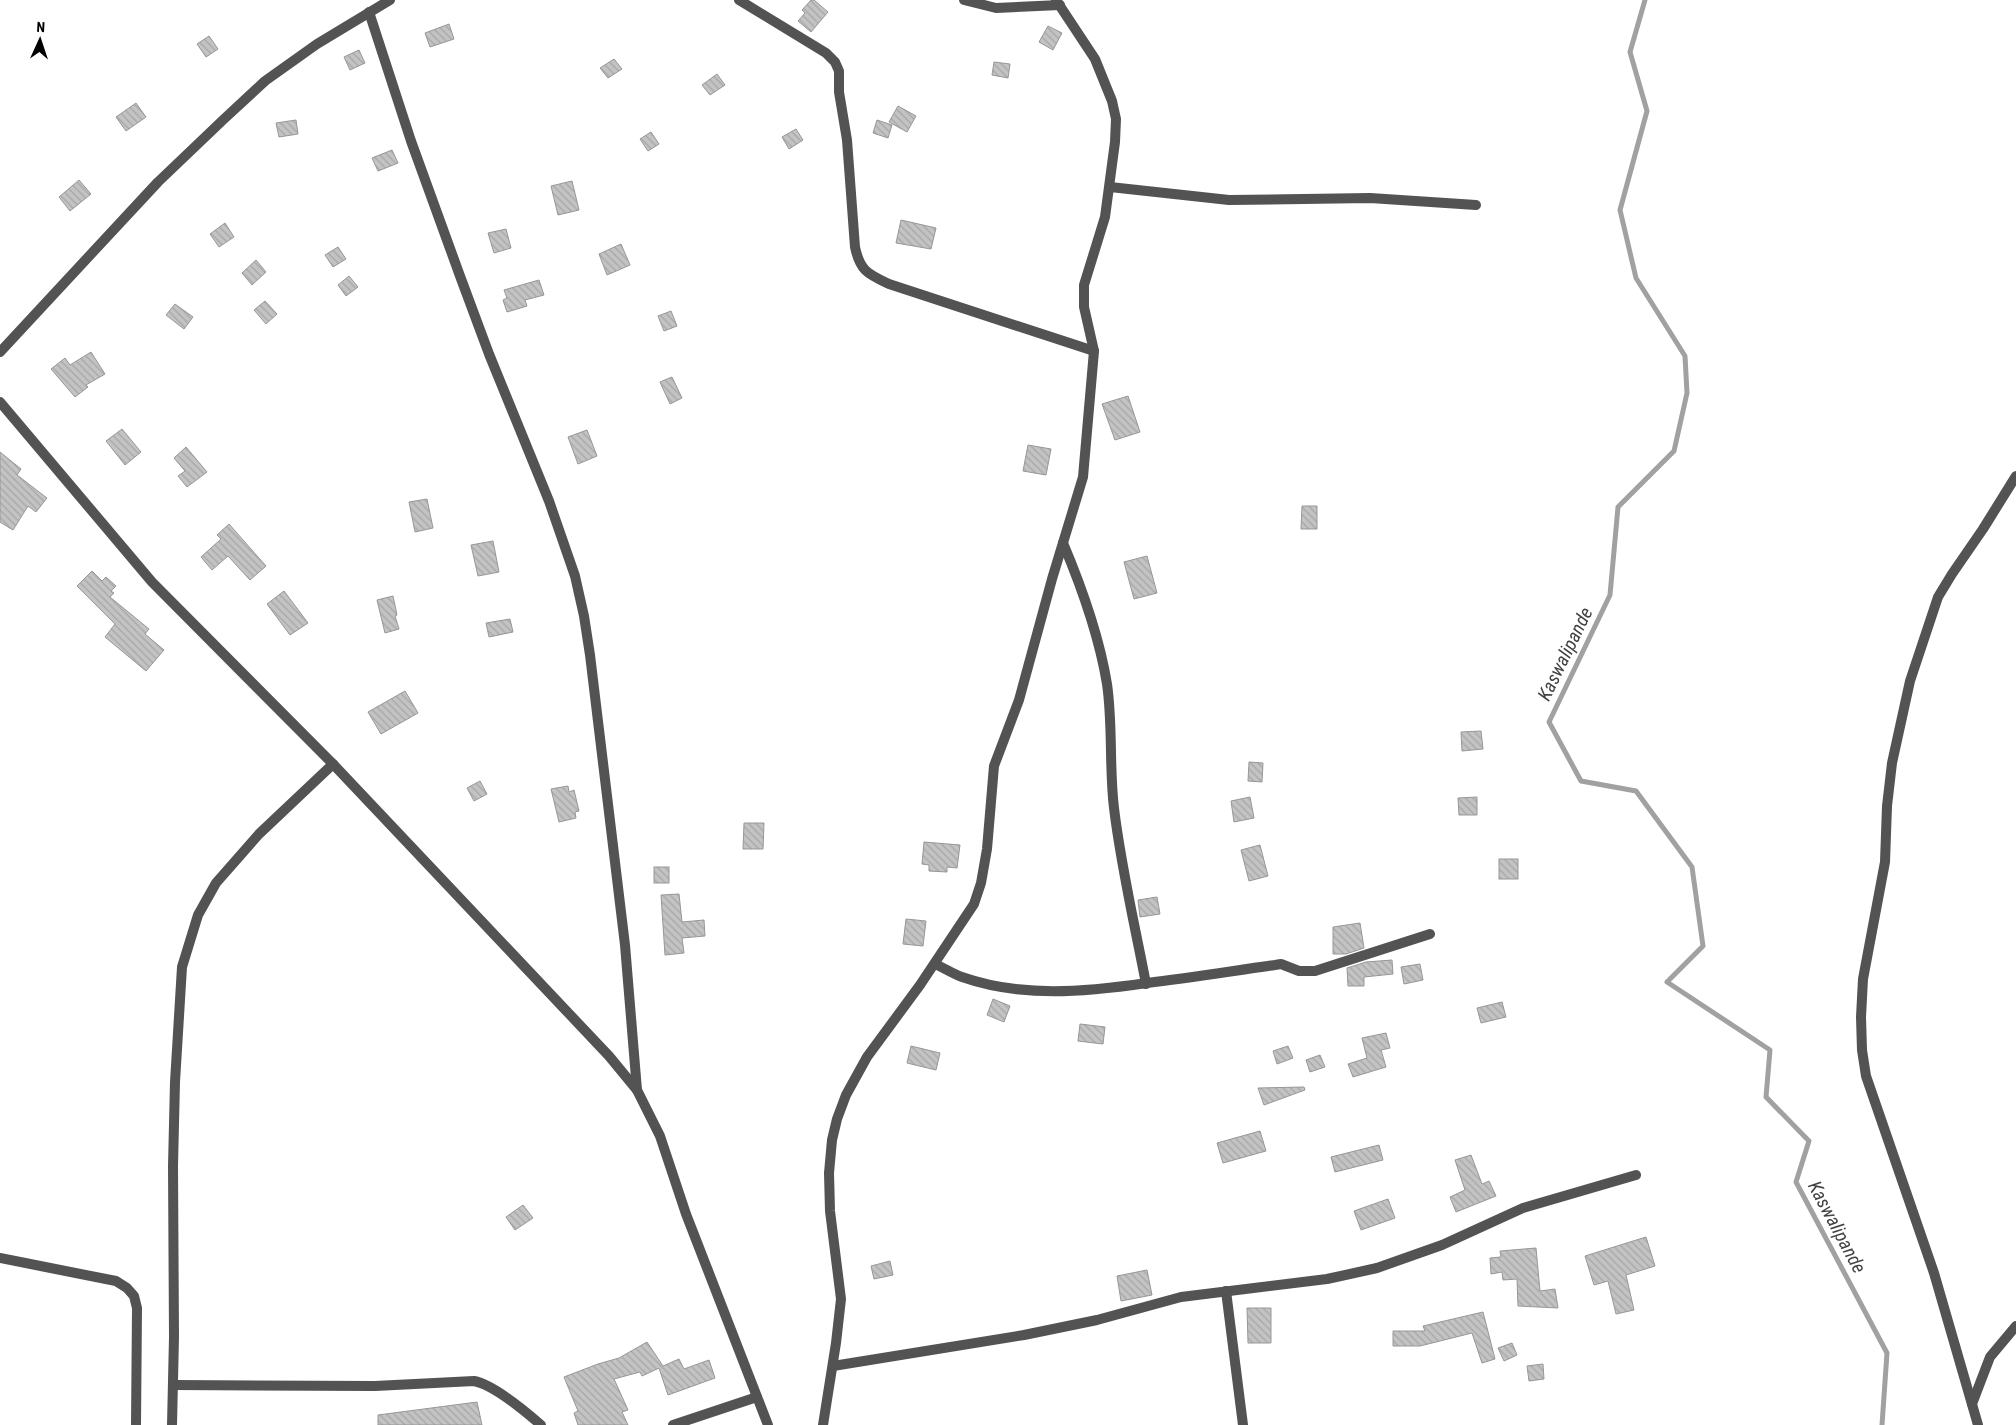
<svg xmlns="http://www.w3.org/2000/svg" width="2016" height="1425" font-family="'Roboto Condensed',sans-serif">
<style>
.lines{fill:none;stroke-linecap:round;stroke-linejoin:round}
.stream{stroke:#a1a1a1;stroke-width:5}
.building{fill:url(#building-back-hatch);stroke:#979797}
.street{stroke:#535353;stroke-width:10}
.labels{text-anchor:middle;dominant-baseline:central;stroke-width:4;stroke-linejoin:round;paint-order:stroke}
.water-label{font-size:19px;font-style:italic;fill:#424242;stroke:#fff}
</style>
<defs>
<pattern id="building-back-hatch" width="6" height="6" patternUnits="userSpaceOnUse" patternTransform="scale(1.25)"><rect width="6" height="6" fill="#c3c3c3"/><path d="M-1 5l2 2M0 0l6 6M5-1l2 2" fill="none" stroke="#a6a6a6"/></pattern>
</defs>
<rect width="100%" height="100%" fill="#fff"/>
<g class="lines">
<path class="stream" d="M 1645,0 L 1630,52 L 1647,111 L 1620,210 L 1636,278 L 1685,356 L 1687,393 L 1674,451 L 1618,507 L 1610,595 L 1549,722 L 1581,781 L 1636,791 L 1692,867 L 1703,946 L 1667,982 L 1770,1050 L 1766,1097 L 1809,1141 L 1796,1182 L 1887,1353 L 1882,1425"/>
</g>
<g class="building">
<path d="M 811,0 L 814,0 L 828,12 L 811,32 L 798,21 L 805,13 L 802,10 Z"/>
<path d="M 449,24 L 454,39 L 430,47 L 425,33 Z"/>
<path d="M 1048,26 L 1062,33 L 1053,50 L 1039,42 Z"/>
<path d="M 209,36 L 218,49 L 206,57 L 197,44 Z"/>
<path d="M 359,50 L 365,63 L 350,70 L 344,57 Z"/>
<path d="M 614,59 L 622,69 L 608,78 L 600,68 Z"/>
<path d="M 994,62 L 1010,64 L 1008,78 L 992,75 Z"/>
<path d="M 717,74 L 725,85 L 710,95 L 702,85 Z"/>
<path d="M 136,103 L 146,117 L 126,131 L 116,117 Z"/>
<path d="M 898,106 L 916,116 L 907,132 L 889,122 Z"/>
<path d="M 296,120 L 298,134 L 279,137 L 276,123 Z"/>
<path d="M 877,120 L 892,125 L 888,138 L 873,133 Z"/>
<path d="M 796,129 L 803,140 L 789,149 L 782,137 Z"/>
<path d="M 651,132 L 659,144 L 648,151 L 640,139 Z"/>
<path d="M 392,150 L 398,163 L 378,171 L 372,158 Z"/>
<path d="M 79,180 L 91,194 L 70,211 L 59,197 Z"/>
<path d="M 572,181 L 579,210 L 558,215 L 551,186 Z"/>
<path d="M 901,220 L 936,228 L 931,249 L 896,243 Z"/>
<path d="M 225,223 L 234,237 L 219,247 L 210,234 Z"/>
<path d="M 506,229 L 511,248 L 494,253 L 488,233 Z"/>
<path d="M 621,244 L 630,265 L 607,275 L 599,254 Z"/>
<path d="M 338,247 L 346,259 L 333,267 L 325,255 Z"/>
<path d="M 256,260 L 266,272 L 252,285 L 242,273 Z"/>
<path d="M 349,276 L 358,287 L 346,296 L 338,285 Z"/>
<path d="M 539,280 L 544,295 L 525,300 L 527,306 L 507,312 L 503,300 L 507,298 L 504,290 Z"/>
<path d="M 265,301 L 277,314 L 266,324 L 254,310 Z"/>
<path d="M 175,304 L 193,317 L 184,329 L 166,315 Z"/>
<path d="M 671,311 L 677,326 L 664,331 L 658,316 Z"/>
<path d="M 91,352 L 105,374 L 86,385 L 88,387 L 75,397 L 51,369 L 65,358 L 70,365 Z"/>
<path d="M 672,377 L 682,398 L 670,404 L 660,382 Z"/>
<path d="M 1128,396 L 1140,432 L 1115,440 L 1102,404 Z"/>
<path d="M 122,429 L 141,452 L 125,465 L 106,441 Z"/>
<path d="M 587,430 L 597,456 L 578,464 L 568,437 Z"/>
<path d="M 1028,445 L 1051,449 L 1046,475 L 1023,471 Z"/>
<path d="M 186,447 L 207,472 L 187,487 L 178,476 L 185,471 L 174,458 Z"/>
<path d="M 0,452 L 21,469 L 17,475 L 47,498 L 36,512 L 28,506 L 13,530 L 0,522 Z"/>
<path d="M 427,499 L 433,528 L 415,532 L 409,502 Z"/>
<path d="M 1302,506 L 1317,506 L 1317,529 L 1301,529 Z"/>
<path d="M 229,524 L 266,566 L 250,580 L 228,556 L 212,570 L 201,557 L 221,539 L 217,535 Z"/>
<path d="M 493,541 L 499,572 L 478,576 L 471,545 Z"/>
<path d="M 1147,556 L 1157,593 L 1134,599 L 1124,562 Z"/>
<path d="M 92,571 L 102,581 L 106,577 L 116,586 L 111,591 L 114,593 L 110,597 L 149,629 L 145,634 L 164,650 L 146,671 L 105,637 L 115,624 L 77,586 Z"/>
<path d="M 284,591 L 308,623 L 290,635 L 267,604 Z"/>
<path d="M 393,596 L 397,615 L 395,616 L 399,629 L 385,633 L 377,600 Z"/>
<path d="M 510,619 L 513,632 L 489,637 L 486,623 Z"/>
<path d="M 405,691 L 418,713 L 381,734 L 368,712 Z"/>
<path d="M 1481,731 L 1483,749 L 1462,751 L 1461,732 Z"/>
<path d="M 1249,762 L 1263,763 L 1262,782 L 1248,781 Z"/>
<path d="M 480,781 L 487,794 L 474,801 L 467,788 Z"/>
<path d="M 568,786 L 569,792 L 574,790 L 579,811 L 575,812 L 576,818 L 559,822 L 551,789 Z"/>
<path d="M 1250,797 L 1254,818 L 1234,822 L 1231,801 Z"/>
<path d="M 1477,797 L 1477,815 L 1459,815 L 1458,798 Z"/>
<path d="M 744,823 L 764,823 L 763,849 L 743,849 Z"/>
<path d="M 924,842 L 960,845 L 957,868 L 947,867 L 947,872 L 929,871 L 929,865 L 922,864 Z"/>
<path d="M 1260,845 L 1268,876 L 1249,881 L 1241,850 Z"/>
<rect x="1499" y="859" width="19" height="20"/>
<rect x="654" y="867" width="15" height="16"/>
<path d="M 679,894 L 682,922 L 704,920 L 705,936 L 682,938 L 684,953 L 665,955 L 661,895 Z"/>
<path d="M 1157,897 L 1160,914 L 1140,917 L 1138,900 Z"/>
<path d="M 906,919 L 926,921 L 923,946 L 903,944 Z"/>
<path d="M 1360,923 L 1364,948 L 1346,954 L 1333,954 L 1333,927 Z"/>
<path d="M 1392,960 L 1393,974 L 1364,977 L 1364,986 L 1348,986 L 1347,968 L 1366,962 Z"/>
<path d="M 1420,964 L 1423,980 L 1404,984 L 1401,967 Z"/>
<path d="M 993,999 L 1010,1006 L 1004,1022 L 987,1015 Z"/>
<path d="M 1502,1002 L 1506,1017 L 1481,1023 L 1477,1008 Z"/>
<path d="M 1080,1024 L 1105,1027 L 1103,1044 L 1078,1041 Z"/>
<path d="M 1386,1033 L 1390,1048 L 1381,1050 L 1386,1067 L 1353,1077 L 1348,1064 L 1367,1058 L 1362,1038 Z"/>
<path d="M 911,1046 L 940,1053 L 936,1070 L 907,1063 Z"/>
<path d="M 1288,1046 L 1293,1058 L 1277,1064 L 1273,1051 Z"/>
<path d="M 1320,1055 L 1325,1067 L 1310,1072 L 1306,1060 Z"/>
<path d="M 1304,1087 L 1305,1090 L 1264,1105 L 1258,1088 Z"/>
<path d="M 1260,1131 L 1266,1151 L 1223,1163 L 1217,1143 Z"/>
<path d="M 1379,1145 L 1383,1160 L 1335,1172 L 1331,1157 Z"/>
<path d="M 1471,1155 L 1482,1184 L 1489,1181 L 1496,1196 L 1456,1212 L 1450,1197 L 1465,1190 L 1455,1160 Z"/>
<path d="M 1388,1199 L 1395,1218 L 1361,1230 L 1354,1211 Z"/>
<path d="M 523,1205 L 533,1218 L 515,1230 L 506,1217 Z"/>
<path d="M 1646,1237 L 1655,1266 L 1626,1275 L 1634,1310 L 1616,1314 L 1608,1281 L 1594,1285 L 1585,1256 Z"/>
<path d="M 1536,1248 L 1540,1291 L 1555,1289 L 1558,1308 L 1518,1306 L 1517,1279 L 1503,1280 L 1502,1272 L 1491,1274 L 1490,1258 L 1501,1257 L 1500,1251 Z"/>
<path d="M 890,1261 L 893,1275 L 874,1279 L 871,1266 Z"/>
<path d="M 1147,1270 L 1152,1295 L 1121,1301 L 1117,1276 Z"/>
<path d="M 1247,1308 L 1271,1308 L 1271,1343 L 1248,1343 Z"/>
<path d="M 1483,1312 L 1495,1359 L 1482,1363 L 1472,1333 L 1420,1346 L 1393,1346 L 1393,1331 L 1425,1331 L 1423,1326 Z"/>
<path d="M 647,1342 L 663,1366 L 679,1359 L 684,1369 L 709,1360 L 715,1378 L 668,1395 L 659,1368 L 642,1376 L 640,1372 L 614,1379 L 628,1410 L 622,1412 L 628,1425 L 578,1425 L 574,1413 L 578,1411 L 564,1377 L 598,1364 L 619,1358 Z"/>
<path d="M 1512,1343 L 1517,1355 L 1504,1361 L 1498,1348 Z"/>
<path d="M 1543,1364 L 1544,1379 L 1529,1381 L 1527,1366 Z"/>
<path d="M 477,1402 L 482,1425 L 378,1425 L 378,1415 Z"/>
</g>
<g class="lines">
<g class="street">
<path d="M 739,0 L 826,53 L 835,62 L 839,71 L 839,92 L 847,140 L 855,247 C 860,271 868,274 889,284 L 1094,351"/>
<path d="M 964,0 L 996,8 L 1060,5"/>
<path d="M 369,12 L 411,141 L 460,276 L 489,354 L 549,501 L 575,576 L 584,616 L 590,655 L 625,945 L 637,1090"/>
<path d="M 1110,187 L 1229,200 L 1370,198 L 1476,205"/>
<path d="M 0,352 L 158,182 L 224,119 L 265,81 L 317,44 L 390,0"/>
<path d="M 0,402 L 152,582 L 333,764 L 609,1056 L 637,1090 L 660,1136 L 686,1214 L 768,1425"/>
<path d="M 1063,543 C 1082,588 1099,635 1107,684 C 1113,725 1109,767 1114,808 C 1121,867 1135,926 1146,984"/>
<path d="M 935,964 C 944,968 953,974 962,977 C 1022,998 1085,992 1147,983 C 1190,978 1232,971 1275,965 L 1281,964 L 1299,971 L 1315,971 L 1430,934"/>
<path d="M 0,1258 L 116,1281 L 127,1288 L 134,1296 L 137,1308 L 136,1425"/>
<path d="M 1226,1291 L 1243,1425"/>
<path d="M 833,1366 L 1024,1335 L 1097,1320 L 1181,1297 L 1327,1279 L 1377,1268 L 1442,1245 L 1523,1208 L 1636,1175"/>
<path d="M 174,1385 L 375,1386 L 474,1381 C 494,1385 525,1411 541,1425"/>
<path d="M 1972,1404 L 1990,1357 L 2016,1326"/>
<path d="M 172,1425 L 174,1337 L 173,1166 L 175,1082 L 182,967 L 198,915 L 216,883 L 259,834 L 333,764"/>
<path d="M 673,1425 L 757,1397"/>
<path d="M 823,1425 L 836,1343 L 841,1299 L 830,1211 L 829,1173 L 832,1140 L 837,1119 L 846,1095 L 867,1057 L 920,985 L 974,904 L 981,883 L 987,849 L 994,766 L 1019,700 L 1052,579 L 1083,477 L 1094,351 L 1084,307 L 1084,285 L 1105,217 L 1115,142 L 1116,119 L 1112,101 L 1095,59 L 1056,0"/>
<path d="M 1978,1425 L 1934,1273 L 1866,1076 L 1862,1050 L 1861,1017 L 1863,979 L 1885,862 L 1887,806 L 1892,763 L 1910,681 L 1938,597 L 1952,574 L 1983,529 L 2016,476"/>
</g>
</g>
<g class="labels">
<g class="water-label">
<text transform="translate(1565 654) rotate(-64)">Kaswalipande</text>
<text transform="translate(1837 1227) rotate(62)">Kaswalipande</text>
</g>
</g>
<g transform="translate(40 40) rotate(3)" stroke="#ffffff" stroke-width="4" paint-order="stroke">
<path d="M0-4L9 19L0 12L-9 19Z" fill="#000000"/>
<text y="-8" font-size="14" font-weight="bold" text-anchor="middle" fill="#000000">N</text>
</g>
</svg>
